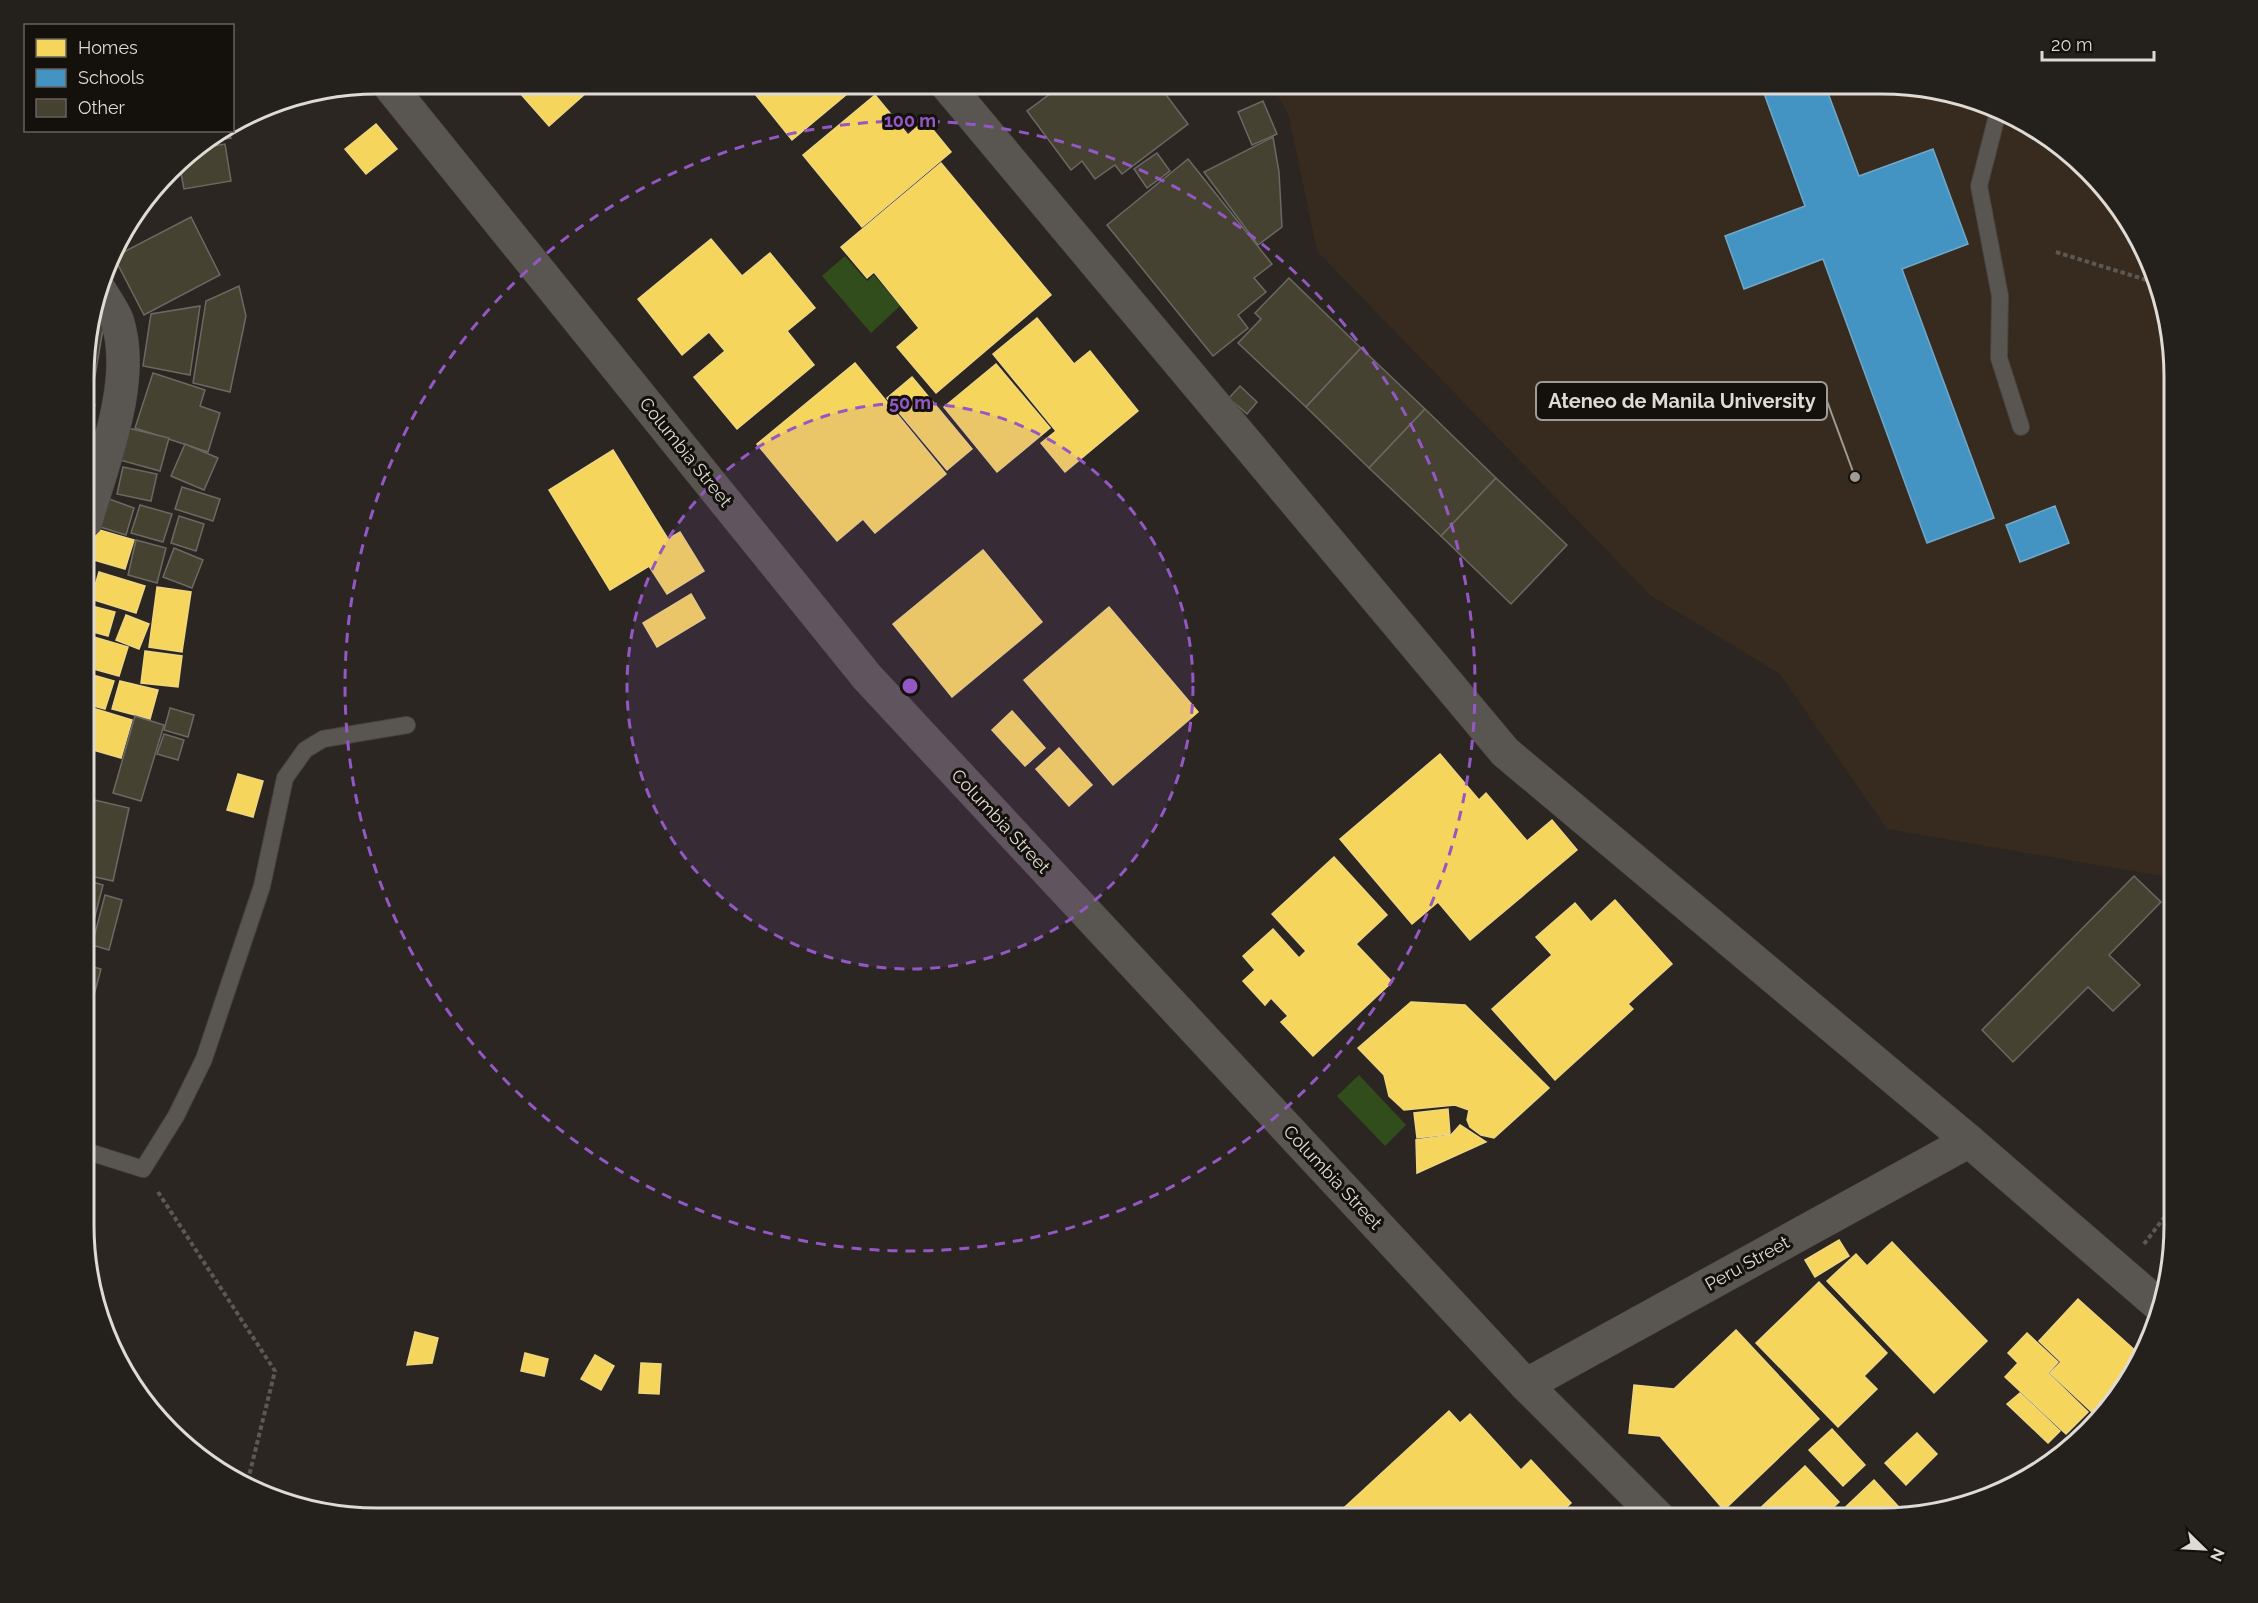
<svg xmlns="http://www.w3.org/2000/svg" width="2258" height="1603" font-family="Raleway,sans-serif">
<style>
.built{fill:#362b1e}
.water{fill:#314d1c}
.homes{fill:#f6d55c;stroke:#efd680;stroke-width:1.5}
.schools{fill:#4393c3;stroke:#72a8c8;stroke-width:1.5}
.building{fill:#464232;stroke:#6b6964;stroke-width:1.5}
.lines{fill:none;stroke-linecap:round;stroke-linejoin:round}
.lane-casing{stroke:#48433f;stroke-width:18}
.street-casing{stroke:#48433f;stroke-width:34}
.path{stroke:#5c5955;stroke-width:4;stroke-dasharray:4.5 3;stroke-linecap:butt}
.lane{stroke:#595551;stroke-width:16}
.street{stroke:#595551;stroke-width:33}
.ring{fill:none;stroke:#9458c4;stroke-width:3;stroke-dasharray:10 8}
.labels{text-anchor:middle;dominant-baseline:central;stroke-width:6;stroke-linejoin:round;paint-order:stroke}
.street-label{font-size:18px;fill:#dfdad4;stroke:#14110c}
.rim{fill:none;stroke:#dfdad4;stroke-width:3}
.centre{fill:#9458c4;stroke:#14110c;stroke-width:3}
.ring-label{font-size:18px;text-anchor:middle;font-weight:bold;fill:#9458c4;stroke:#14110c;stroke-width:6;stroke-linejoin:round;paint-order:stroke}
.leader{fill:none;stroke:#a09b95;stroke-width:2}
.callout-dot{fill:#a09b95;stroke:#14110c;stroke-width:2}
.callout{fill:#14110c;stroke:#a09b95;stroke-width:2}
.callout-label{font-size:20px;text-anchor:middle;font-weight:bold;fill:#dfdad4}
</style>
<rect width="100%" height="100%" fill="#2b2621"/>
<path class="built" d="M 1271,84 L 1900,85 L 1975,100 L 2059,144 L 2101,184 L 2144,247 L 2173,358 L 2173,878 L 1887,829 L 1780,674 L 1650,595 L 1317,251 L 1288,113 Z"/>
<g class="water">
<path d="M 845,256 L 867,281 L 874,275 L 900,306 L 871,333 L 822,276 Z"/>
<path d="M 1359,1075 L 1406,1125 L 1385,1146 L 1337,1096 Z"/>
</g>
<g class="homes">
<path d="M 512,84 L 596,84 L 549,126 Z"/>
<path d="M 747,84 L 859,84 L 792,140 Z"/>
<path d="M 875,95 L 908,135 L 925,120 L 951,152 L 862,227 L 803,155 Z"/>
<path d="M 376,124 L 397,149 L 366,174 L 345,149 Z"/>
<path d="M 941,163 L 1051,295 L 936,393 L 897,347 L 919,328 L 874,272 L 867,278 L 841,247 Z"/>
<path d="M 711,239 L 742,276 L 770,253 L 815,308 L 787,331 L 814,365 L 737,429 L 694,377 L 725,351 L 709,332 L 682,355 L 638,299 Z"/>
<path d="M 1037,318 L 1074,364 L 1090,351 L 1138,411 L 1065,472 L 1041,443 L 1056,431 L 993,354 Z"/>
<path d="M 855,363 L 946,474 L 875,533 L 863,519 L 837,541 L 757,444 Z"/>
<path d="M 996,364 L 1050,428 L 997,472 L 944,407 Z"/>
<path d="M 912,377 L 972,449 L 947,470 L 887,398 Z"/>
<path d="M 613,450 L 668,539 L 680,532 L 704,571 L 667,594 L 649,566 L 610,590 L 549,490 Z"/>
<path d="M 96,529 L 134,540 L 125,569 L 87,558 Z"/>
<path d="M 983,550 L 1042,622 L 952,697 L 893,624 Z"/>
<path d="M 99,572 L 145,586 L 136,613 L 91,599 Z"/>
<path d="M 157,587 L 191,592 L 182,652 L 149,647 Z"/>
<path d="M 691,594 L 705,618 L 657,647 L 643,623 Z"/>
<path d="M 92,606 L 115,612 L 108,636 L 86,630 Z"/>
<path d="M 1109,607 L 1198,712 L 1113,785 L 1024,680 Z"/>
<path d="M 126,615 L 149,624 L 139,649 L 116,640 Z"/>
<path d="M 87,635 L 128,647 L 119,676 L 86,667 Z"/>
<path d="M 145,651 L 182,656 L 178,687 L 141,683 Z"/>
<path d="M 86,673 L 114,681 L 105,709 L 86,704 Z"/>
<path d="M 120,681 L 158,690 L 150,719 L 112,709 Z"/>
<path d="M 86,706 L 132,720 L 121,758 L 86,748 Z"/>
<path d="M 1012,711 L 1045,748 L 1025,766 L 992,730 Z"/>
<path d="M 1059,748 L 1092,785 L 1069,806 L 1036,769 Z"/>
<path d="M 1440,754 L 1479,800 L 1486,793 L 1527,841 L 1552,820 L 1577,850 L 1470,940 L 1438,902 L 1412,924 L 1340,839 Z"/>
<path d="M 238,774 L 263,781 L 253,817 L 227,810 Z"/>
<path d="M 1334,857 L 1387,915 L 1356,944 L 1392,982 L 1313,1056 L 1281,1022 L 1288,1016 L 1271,998 L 1265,1005 L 1243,981 L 1255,970 L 1243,956 L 1273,929 L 1299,958 L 1306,951 L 1272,914 Z"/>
<path d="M 1615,900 L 1672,964 L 1628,1004 L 1633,1009 L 1555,1080 L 1492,1009 L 1552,955 L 1536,937 L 1575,903 L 1591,922 Z"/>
<path d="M 1411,1002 L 1465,1005 L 1549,1088 L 1494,1138 L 1481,1135 L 1470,1127 L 1467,1120 L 1469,1110 L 1455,1105 L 1404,1110 L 1389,1096 L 1384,1075 L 1358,1048 Z"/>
<path d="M 1448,1109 L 1450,1134 L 1417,1138 L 1414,1113 Z"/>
<path d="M 1460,1125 L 1486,1142 L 1417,1173 L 1416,1140 L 1451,1135 Z"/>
<path d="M 1839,1240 L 1849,1256 L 1815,1277 L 1805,1260 Z"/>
<path d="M 1892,1242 L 1987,1341 L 1934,1393 L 1827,1281 L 1856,1254 L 1867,1266 Z"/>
<path d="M 1819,1282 L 1887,1353 L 1864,1376 L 1877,1389 L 1838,1427 L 1756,1343 Z"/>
<path d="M 2078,1299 L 2140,1355 L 2129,1374 L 2094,1414 L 2050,1373 L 2061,1362 L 2039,1341 Z"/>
<path d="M 1736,1330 L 1819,1419 L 1724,1510 L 1660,1436 L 1629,1433 L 1634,1385 L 1674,1389 Z"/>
<path d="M 415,1332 L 438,1338 L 432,1363 L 407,1365 Z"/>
<path d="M 2027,1333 L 2058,1362 L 2048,1373 L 2088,1412 L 2066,1434 L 2005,1377 L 2018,1363 L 2008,1353 Z"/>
<path d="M 525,1353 L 548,1359 L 544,1376 L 521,1371 Z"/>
<path d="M 595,1355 L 614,1366 L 601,1390 L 581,1379 Z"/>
<path d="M 641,1363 L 661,1364 L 659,1394 L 639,1393 Z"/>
<path d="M 2020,1393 L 2060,1431 L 2048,1443 L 2007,1404 Z"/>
<path d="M 1449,1411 L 1460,1423 L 1470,1414 L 1521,1470 L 1531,1460 L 1571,1503 L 1554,1519 L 1337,1519 L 1335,1516 Z"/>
<path d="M 1832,1429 L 1865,1465 L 1843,1486 L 1809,1450 Z"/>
<path d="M 1917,1433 L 1937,1454 L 1906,1485 L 1885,1463 Z"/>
<path d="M 1805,1466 L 1839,1502 L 1821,1519 L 1758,1519 L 1754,1514 Z"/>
<path d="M 1874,1480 L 1907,1516 L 1881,1519 L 1833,1519 Z"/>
</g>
<g class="schools">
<path d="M 1761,85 L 1825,85 L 1859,176 L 1933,149 L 1968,244 L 1902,269 L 1994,518 L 1927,543 L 1823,259 L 1744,289 L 1725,236 L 1805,206 Z"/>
<path d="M 2055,506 L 2069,543 L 2020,562 L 2006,525 Z"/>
</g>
<g class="building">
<path d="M 1050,84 L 1158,84 L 1188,124 L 1122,174 L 1115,165 L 1095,179 L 1082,161 L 1071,170 L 1027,111 L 1051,93 L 1046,87 Z"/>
<path d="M 1263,101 L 1277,134 L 1252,145 L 1238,112 Z"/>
<path d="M 226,130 L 229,130 L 231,138 L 209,141 Z"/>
<path d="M 1273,137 L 1279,172 L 1282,227 L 1258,245 L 1204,172 Z"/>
<path d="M 225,144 L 231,181 L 184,189 L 179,163 L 184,157 L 197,149 Z"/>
<path d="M 1157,153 L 1170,171 L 1147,188 L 1134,169 Z"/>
<path d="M 1188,159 L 1272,264 L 1254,278 L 1266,292 L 1238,315 L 1248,328 L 1213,356 L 1107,225 Z"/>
<path d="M 191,217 L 220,275 L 144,315 L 114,257 Z"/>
<path d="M 1289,278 L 1361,348 L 1306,407 L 1238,343 L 1261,319 L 1255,313 Z"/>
<path d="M 239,286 L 246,316 L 230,392 L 193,383 L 206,301 Z"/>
<path d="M 200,306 L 190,375 L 143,366 L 151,314 Z"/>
<path d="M 94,315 L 105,317 L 92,394 L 86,393 L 86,339 Z"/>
<path d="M 1361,348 L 1425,409 L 1369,468 L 1306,407 Z"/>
<path d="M 153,373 L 205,390 L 200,406 L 220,413 L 208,452 L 135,428 Z"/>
<path d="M 1240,386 L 1257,402 L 1247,414 L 1229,398 Z"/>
<path d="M 86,403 L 95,405 L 86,435 Z"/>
<path d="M 1425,409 L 1496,478 L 1441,536 L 1369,468 Z"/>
<path d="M 128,428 L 169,438 L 160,471 L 120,460 Z"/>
<path d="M 185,444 L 218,458 L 204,490 L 171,476 Z"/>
<path d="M 123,467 L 157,474 L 151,501 L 117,494 Z"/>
<path d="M 1496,478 L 1567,545 L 1511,604 L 1441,536 Z"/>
<path d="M 182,487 L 220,499 L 213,521 L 175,509 Z"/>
<path d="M 109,499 L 134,508 L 126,535 L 100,527 Z"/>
<path d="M 140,505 L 172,514 L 163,542 L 131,533 Z"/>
<path d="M 179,516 L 204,524 L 196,551 L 171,543 Z"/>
<path d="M 136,540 L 166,548 L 157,583 L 128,575 Z"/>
<path d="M 174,548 L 203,560 L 192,588 L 163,577 Z"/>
<path d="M 170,708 L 194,715 L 188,737 L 164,730 Z"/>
<path d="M 135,716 L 164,725 L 141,801 L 113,793 Z"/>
<path d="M 164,734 L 184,740 L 178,760 L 157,754 Z"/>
<path d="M 86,798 L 129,808 L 113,881 L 86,875 Z"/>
<path d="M 2134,876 L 2161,902 L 2109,955 L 2140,985 L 2113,1011 L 2088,987 L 2013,1062 L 1982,1030 Z"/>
<path d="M 86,880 L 103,885 L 92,928 L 86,926 Z"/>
<path d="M 105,895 L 122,900 L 109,950 L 92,945 Z"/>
<path d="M 86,965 L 101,969 L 87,1021 L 86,1020 Z"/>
</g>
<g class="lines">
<defs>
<g id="lane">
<path d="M 1998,112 L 1979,186 L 2000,296 L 1999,358 L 2021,427"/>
<path d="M 86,1151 L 143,1169 L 176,1116 L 204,1059 L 262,886 L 285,778 L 305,750 L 323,739 L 407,725"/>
</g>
<g id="street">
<path d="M 388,84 L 867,677 L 1526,1385 L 1660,1519"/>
<path d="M 946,84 L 1505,752 L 1969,1141 L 2161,1307"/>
<path d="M 86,521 C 103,462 137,380 117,320 C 113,310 106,301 101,292"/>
<path d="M 1526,1385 L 1969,1141"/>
</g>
</defs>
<use href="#lane" class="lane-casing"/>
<use href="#street" class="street-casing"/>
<g class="path">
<path d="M 2056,252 L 2153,282"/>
<path d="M 158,1192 L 275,1371 L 247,1484"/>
<path d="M 2144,1244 L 2173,1206"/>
<path d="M 264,1493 L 375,1518"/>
</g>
<use href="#lane" class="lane"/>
<use href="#street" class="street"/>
</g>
<circle cx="910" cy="686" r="283" fill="#9458c4" fill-opacity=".12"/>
<g class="ring">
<circle cx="910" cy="686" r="283"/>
<circle cx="910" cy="686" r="565"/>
</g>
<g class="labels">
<g class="street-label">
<text transform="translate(686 452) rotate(51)">Columbia Street</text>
<text transform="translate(1001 821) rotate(47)">Columbia Street</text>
<text transform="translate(1333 1177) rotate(47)">Columbia Street</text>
<text transform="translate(1747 1263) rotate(-29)">Peru Street</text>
</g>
</g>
<path d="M0 0H2258V1603H0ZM377 94H1881A283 283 0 0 1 2164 377V1225A283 283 0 0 1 1881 1508H377A283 283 0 0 1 94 1225V377A283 283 0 0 1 377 94Z" fill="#24211c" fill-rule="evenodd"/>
<path class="rim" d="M377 94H1881A283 283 0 0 1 2164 377V1225A283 283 0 0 1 1881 1508H377A283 283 0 0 1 94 1225V377A283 283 0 0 1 377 94Z"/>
<circle cx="910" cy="686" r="9" class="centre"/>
<g class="ring-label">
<text x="910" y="127">100 m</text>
<text x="910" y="409">50 m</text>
</g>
<path class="leader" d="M1855 477L1827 401"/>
<circle class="callout-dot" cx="1855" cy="477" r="6"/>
<rect class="callout" x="1536" y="382" width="291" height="38" rx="6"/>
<g class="callout-label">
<text x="1682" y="408">Ateneo de Manila University</text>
</g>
<rect x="24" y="24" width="210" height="108" fill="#14110c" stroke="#65615c" stroke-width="1.5"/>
<rect x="36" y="39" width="30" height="18" fill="#f6d55c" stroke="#65615c" stroke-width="1.5"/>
<text x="78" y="54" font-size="18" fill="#dfdad4">Homes</text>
<rect x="36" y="69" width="30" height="18" fill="#4393c3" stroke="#65615c" stroke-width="1.5"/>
<text x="78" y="84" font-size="18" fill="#dfdad4">Schools</text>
<rect x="36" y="99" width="30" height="18" fill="#464232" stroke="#65615c" stroke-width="1.5"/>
<text x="78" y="114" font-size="18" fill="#dfdad4">Other</text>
<g transform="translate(2204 1549) rotate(114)" stroke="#14110c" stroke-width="4.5" paint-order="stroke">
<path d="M0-4.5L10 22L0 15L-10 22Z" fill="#dfdad4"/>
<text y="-9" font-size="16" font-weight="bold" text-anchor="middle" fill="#dfdad4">N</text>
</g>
<path d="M2042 51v9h112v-9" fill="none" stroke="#dfdad4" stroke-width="3"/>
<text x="2051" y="51" font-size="18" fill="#dfdad4" stroke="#14110c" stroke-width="4.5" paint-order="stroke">20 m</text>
</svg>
